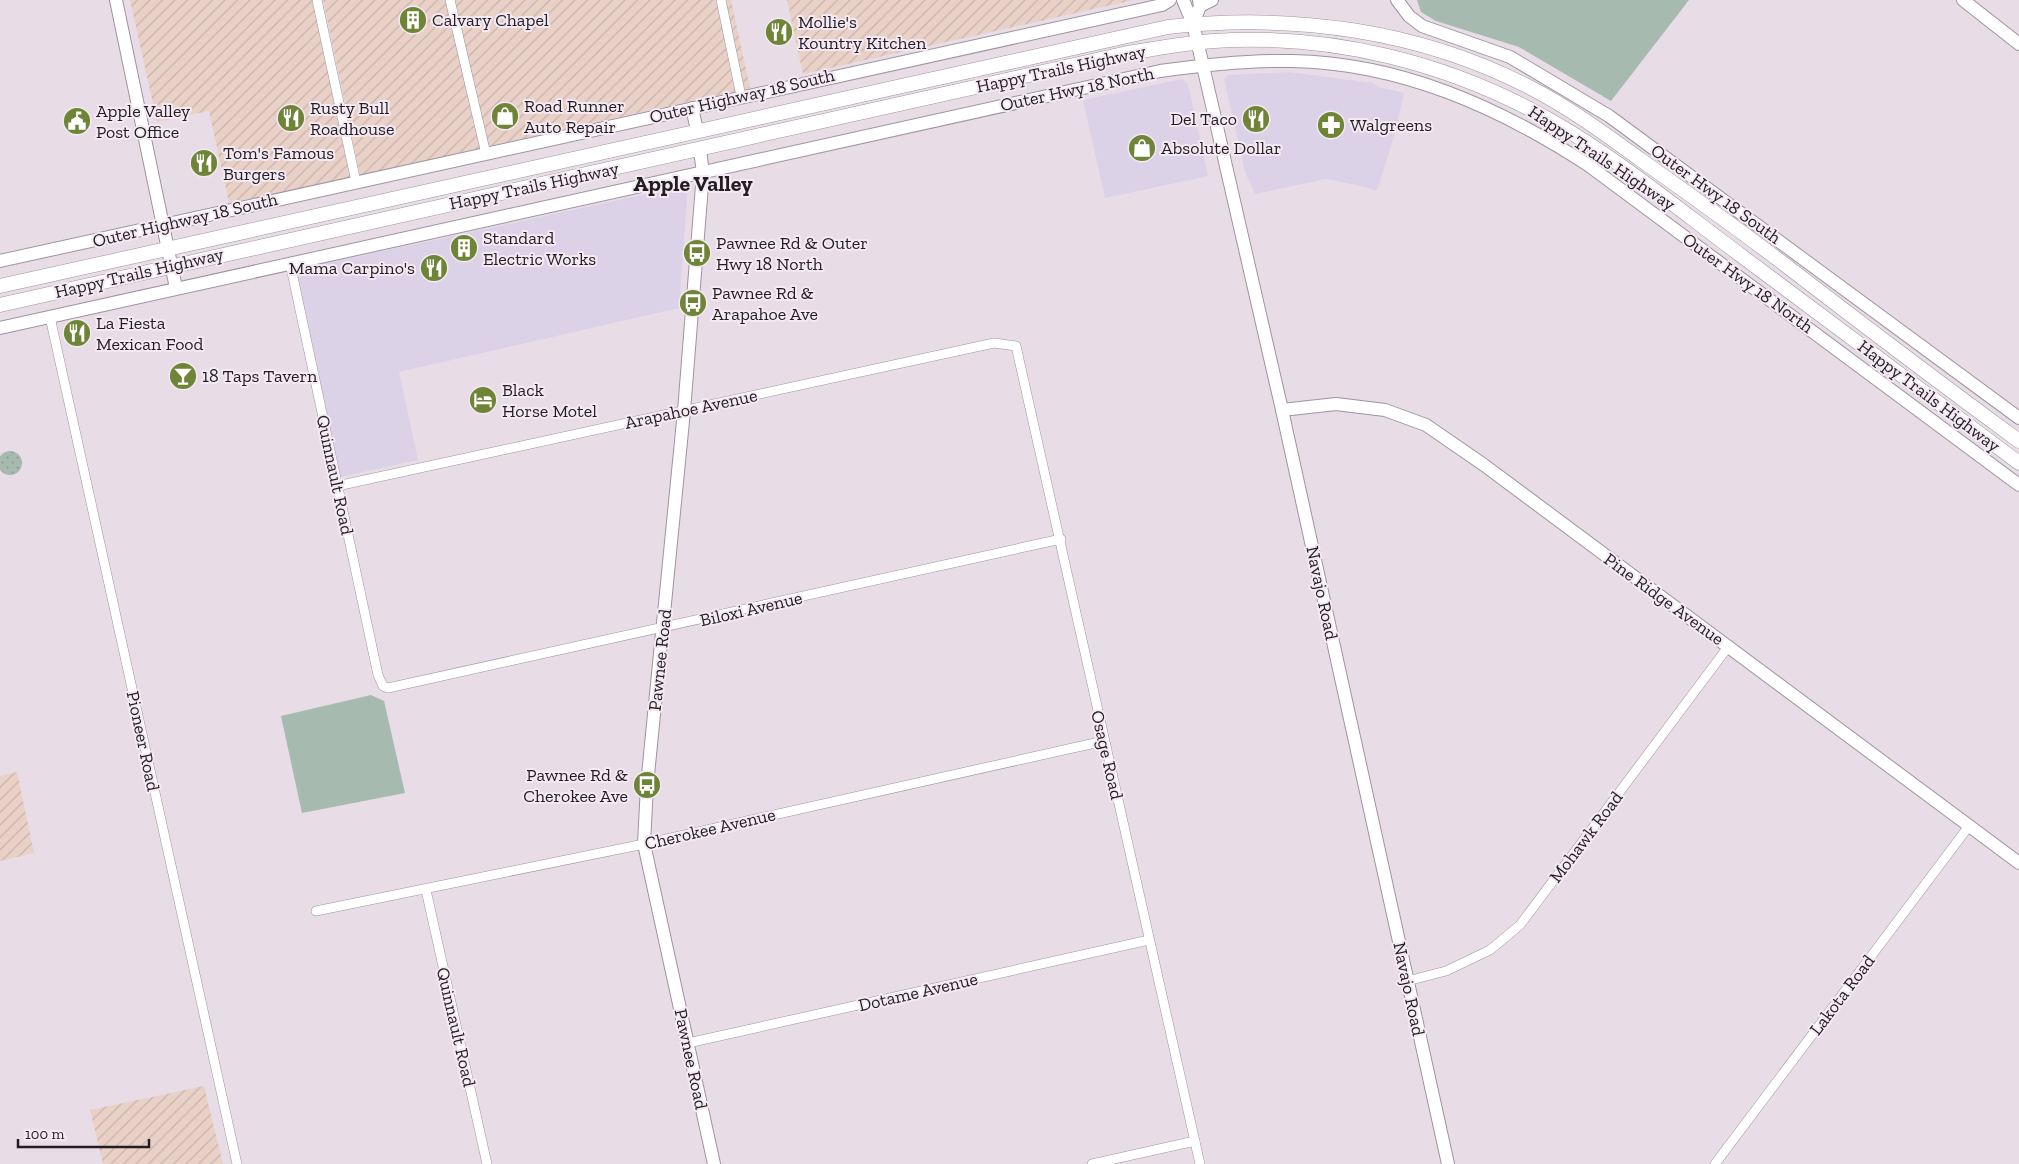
<svg xmlns="http://www.w3.org/2000/svg" width="2019" height="1164" font-family="'Zilla Slab',serif">
<style>
.commercial{fill:#dcd2e7}
.industrial{fill:url(#industrial-furrows)}
.grass{fill:#a7bab0}
.park{fill:url(#park-dots)}
.lines{fill:none;stroke-linecap:round;stroke-linejoin:round}
.street-casing{stroke:#9f949e;stroke-width:10}
.secondary-casing{stroke:#9f949e;stroke-width:14}
.primary-casing{stroke:#9f949e;stroke-width:15}
.street{stroke:#fff;stroke-width:9}
.secondary{stroke:#fff;stroke-width:12}
.primary{stroke:#fff;stroke-width:14}
.labels{text-anchor:middle;dominant-baseline:central;stroke-width:4;stroke-linejoin:round;paint-order:stroke}
.poi-label{font-size:18px;fill:#211d21;stroke:#f5eaf4;text-anchor:start}
.street-label{font-size:18px;fill:#211d21;stroke:#f5eaf4}
.district-label{font-size:22px;font-weight:bold;fill:#211d21;stroke:#f5eaf4}
</style>
<defs>
<pattern id="industrial-furrows" width="10" height="10" patternUnits="userSpaceOnUse" patternTransform="scale(1.25)"><rect width="10" height="10" fill="#e9d1c8"/><path d="M-1 1l2-2M0 10L10 0M9 11l2-2" fill="none" stroke="#c8b3ac"/></pattern>
<pattern id="park-dots" width="8" height="8" patternUnits="userSpaceOnUse" patternTransform="scale(1.25)"><rect width="8" height="8" fill="#a7bab0"/><path d="M2 2h.1M6 6h.1" fill="none" stroke="#8f9f97" stroke-width="1.8" stroke-linecap="round"/></pattern>
</defs>
<rect width="100%" height="100%" fill="#e8dce6"/>
<g class="commercial">
<path d="M 1289,72 L 1373,83 L 1378,87 L 1404,93 L 1395,133 L 1377,191 L 1357,185 L 1326,179 L 1255,194 L 1245,172 L 1224,79 L 1228,75 Z"/>
<path d="M 1182,79 L 1188,84 L 1208,176 L 1105,198 L 1083,100 Z"/>
<path d="M 688,185 L 679,308 L 399,372 L 418,460 L 341,477 L 296,270 Z"/>
</g>
<g class="industrial">
<path d="M 130,0 L 313,0 L 350,177 L 229,203 L 209,111 L 157,122 Z"/>
<path d="M 323,0 L 731,0 L 750,88 L 360,175 Z"/>
<path d="M 787,0 L 1134,0 L 803,74 Z"/>
<path d="M 17,772 L 34,853 L 0,861 L 0,776 Z"/>
<path d="M 204,1086 L 223,1164 L 103,1164 L 90,1110 Z"/>
</g>
<g class="grass">
<path d="M 1417,0 L 1689,0 L 1611,101 L 1519,47 L 1436,21 L 1421,12 Z"/>
<path d="M 371,695 L 384,701 L 405,793 L 302,813 L 281,716 Z"/>
</g>
<circle class="park" cx="10" cy="463" r="12"/>
<g class="lines">
<defs>
<g id="street">
<path d="M 317,0 L 356,182"/>
<path d="M 450,0 L 486,154"/>
<path d="M 721,0 L 741,96"/>
<path d="M 290,263 L 378,675 L 383,686 L 388,688 L 1061,539"/>
<path d="M 50,317 L 237,1164"/>
<path d="M 337,486 L 994,343 L 1016,346 L 1200,1164"/>
<path d="M 426,890 L 487,1164"/>
<path d="M 316,911 L 644,844 L 1104,741"/>
<path d="M 1407,981 L 1446,971 L 1490,950 L 1520,925 L 1728,647"/>
<path d="M 688,1043 L 1149,940"/>
<path d="M 1092,1164 L 1195,1141"/>
<path d="M 1715,1164 L 1969,826"/>
</g>
<g id="secondary">
<path d="M 116,0 L 176,288"/>
<path d="M 1183,0 L 1193,24 L 1203,66 L 1282,410 L 1448,1164"/>
<path d="M 1397,0 L 1409,16 L 1422,26 L 1510,57 L 1609,116 L 2019,418"/>
<path d="M 1963,0 L 2019,44"/>
<path d="M 1200,6 L 1212,0"/>
<path d="M 1193,24 L 1200,6 L 1199,0"/>
<path d="M 692,108 L 697,130"/>
<path d="M 700,150 L 703,173 L 684,411 L 647,785 L 644,844 L 714,1164"/>
<path d="M 0,261 L 1162,5 L 1170,0"/>
<path d="M 0,328 L 1160,71 C 1203,65 1248,60 1292,61 C 1400,63 1499,107 1588,165 L 2019,485"/>
<path d="M 1282,410 L 1336,404 L 1385,410 L 1426,425 L 1484,465 L 2019,863"/>
</g>
<g id="primary">
<path d="M 0,286 L 1168,27 C 1292,13 1420,30 1531,88 C 1570,108 1605,134 1641,160 C 1689,194 1737,228 1784,264 C 1862,324 1940,383 2019,441"/>
<path d="M 0,305 L 1123,54 C 1153,49 1184,43 1214,41 C 1331,33 1449,63 1550,120 C 1617,158 1681,211 1743,257 C 1835,326 1927,395 2019,463"/>
</g>
</defs>
<use href="#street" class="street-casing"/>
<use href="#secondary" class="secondary-casing"/>
<use href="#primary" class="primary-casing"/>
<use href="#street" class="street"/>
<use href="#secondary" class="secondary"/>
<use href="#primary" class="primary"/>
</g>
<defs>
<symbol id="building-disc" viewBox="-11 -11 22 22"><circle r="9.5" fill="#6e8537" stroke="#f5eaf4"/><path d="M-4-6H4V6H1V3H-1V6H-4ZM-2.5-4.3h1.7v1.8h-1.7ZM.8-4.3h1.7v1.8H.8ZM-2.5-1h1.7V.8h-1.7ZM.8-1h1.7V.8H.8Z" fill="#fff"/></symbol>
<symbol id="restaurant-disc" viewBox="-11 -11 22 22"><circle r="9.5" fill="#6e8537" stroke="#f5eaf4"/><path d="M-5-6h1v4h1v-4h1v4h1v-4h1v5L-1.5 .5V6h-2V.5L-5-1ZM5-6V6H3V1.5H1.5Q1.5-4 5-6Z" fill="#fff"/></symbol>
<symbol id="shop-disc" viewBox="-11 -11 22 22"><circle r="9.5" fill="#6e8537" stroke="#f5eaf4"/><path d="M-5-2.5h2.3a2.7 3.5 0 0 1 5.4 0H5L5.5 6h-11ZM-1.5-2.5h3a1.5 2.3 0 0 0-3 0Z" fill="#fff"/></symbol>
<symbol id="civic-disc" viewBox="-11 -11 22 22"><circle r="9.5" fill="#6e8537" stroke="#f5eaf4"/><path d="M-.6-6.5H3V-4.5H.6V-3L4-1V1h2V6H-6V1h2V-1L-.6-3ZM-1.2 2.5V6h2.4V2.5Z" fill="#fff"/></symbol>
<symbol id="pharmacy-disc" viewBox="-11 -11 22 22"><circle r="9.5" fill="#6e8537" stroke="#f5eaf4"/><path d="M-2-6h4v4h4v4h-4v4h-4v-4h-4v-4h4Z" fill="#fff"/></symbol>
<symbol id="bus-disc" viewBox="-11 -11 22 22"><circle r="9.5" fill="#6e8537" stroke="#f5eaf4"/><path d="M-5-6H5V4H4V6H2V4H-2V6H-4V4H-5ZM-3.5-4V0h7V-4ZM-3.5 1.2v1.5H-2V1.2ZM2 1.2v1.5H3.5V1.2Z" fill="#fff"/></symbol>
<symbol id="bar-disc" viewBox="-11 -11 22 22"><circle r="9.5" fill="#6e8537" stroke="#f5eaf4"/><path d="M-6-5H6L.8 .8V4.5H3.5V6h-7V4.5H-.8V.8Z" fill="#fff"/></symbol>
<symbol id="hotel-disc" viewBox="-11 -11 22 22"><circle r="9.5" fill="#6e8537" stroke="#f5eaf4"/><path d="M-6-4.5h1.5V1H6V5H4.5V3h-9V5H-6ZM-4 0a1.8 1.8 0 1 1 3.6 0ZM.5 0V-2.5h3Q6-2.5 6 0Z" fill="#fff"/></symbol>
</defs>
<g fill-rule="evenodd">
<use href="#building-disc" x="397" y="4" width="32" height="32"/>
<use href="#restaurant-disc" x="763" y="16" width="32" height="32"/>
<use href="#shop-disc" x="489" y="100" width="32" height="32"/>
<use href="#restaurant-disc" x="275" y="102" width="32" height="32"/>
<use href="#restaurant-disc" x="1240" y="103" width="32" height="32"/>
<use href="#civic-disc" x="61" y="105" width="32" height="32"/>
<use href="#pharmacy-disc" x="1315" y="109" width="32" height="32"/>
<use href="#shop-disc" x="1126" y="132" width="32" height="32"/>
<use href="#restaurant-disc" x="188" y="147" width="32" height="32"/>
<use href="#building-disc" x="448" y="232" width="32" height="32"/>
<use href="#bus-disc" x="681" y="237" width="32" height="32"/>
<use href="#restaurant-disc" x="418" y="252" width="32" height="32"/>
<use href="#bus-disc" x="677" y="287" width="32" height="32"/>
<use href="#restaurant-disc" x="61" y="317" width="32" height="32"/>
<use href="#bar-disc" x="167" y="360" width="32" height="32"/>
<use href="#hotel-disc" x="467" y="384" width="32" height="32"/>
<use href="#bus-disc" x="631" y="769" width="32" height="32"/>
</g>
<g class="labels">
<g class="poi-label">
<text x="432" y="20">Calvary Chapel</text>
<text x="798" y="22">Mollie's<tspan x="798" dy="21">Kountry Kitchen</tspan></text>
<text x="524" y="106">Road Runner<tspan x="524" dy="21">Auto Repair</tspan></text>
<text x="310" y="108">Rusty Bull<tspan x="310" dy="21">Roadhouse</tspan></text>
<text x="96" y="111">Apple Valley<tspan x="96" dy="21">Post Office</tspan></text>
<text x="1237" y="119" text-anchor="end">Del Taco</text>
<text x="1350" y="125">Walgreens</text>
<text x="1161" y="148">Absolute Dollar</text>
<text x="223" y="153">Tom's Famous<tspan x="223" dy="21">Burgers</tspan></text>
<text x="483" y="238">Standard<tspan x="483" dy="21">Electric Works</tspan></text>
<text x="716" y="243">Pawnee Rd &amp; Outer<tspan x="716" dy="21">Hwy 18 North</tspan></text>
<text x="415" y="268" text-anchor="end">Mama Carpino's</text>
<text x="712" y="293">Pawnee Rd &amp;<tspan x="712" dy="21">Arapahoe Ave</tspan></text>
<text x="96" y="323">La Fiesta<tspan x="96" dy="21">Mexican Food</tspan></text>
<text x="202" y="376">18 Taps Tavern</text>
<text x="502" y="390">Black<tspan x="502" dy="21">Horse Motel</tspan></text>
<text x="628" y="775" text-anchor="end">Pawnee Rd &amp;<tspan x="628" dy="21">Cherokee Ave</tspan></text>
</g>
<g class="street-label">
<text transform="translate(1061 69) rotate(-12)">Happy Trails Highway</text>
<text transform="translate(1077 89) rotate(-12)">Outer Hwy 18 North</text>
<text transform="translate(742 96) rotate(-13)">Outer Highway 18 South</text>
<text transform="translate(1602 158) rotate(34)">Happy Trails Highway</text>
<text transform="translate(534 186) rotate(-12)">Happy Trails Highway</text>
<text transform="translate(1716 194) rotate(36)">Outer Hwy 18 South</text>
<text transform="translate(185 220) rotate(-13)">Outer Highway 18 South</text>
<text transform="translate(139 273) rotate(-13)">Happy Trails Highway</text>
<text transform="translate(1748 283) rotate(36)">Outer Hwy 18 North</text>
<text transform="translate(1929 396) rotate(37)">Happy Trails Highway</text>
<text transform="translate(691 409) rotate(-12)">Arapahoe Avenue</text>
<text transform="translate(335 475) rotate(78)">Quinnault Road</text>
<text transform="translate(1322 593) rotate(78)">Navajo Road</text>
<text transform="translate(1664 599) rotate(36)">Pine Ridge Avenue</text>
<text transform="translate(751 609) rotate(-13)">Biloxi Avenue</text>
<text transform="translate(660 660) rotate(-84)">Pawnee Road</text>
<text transform="translate(143 741) rotate(78)">Pioneer Road</text>
<text transform="translate(1107 755) rotate(77)">Osage Road</text>
<text transform="translate(710 829) rotate(-13)">Cherokee Avenue</text>
<text transform="translate(1586 837) rotate(-53)">Mohawk Road</text>
<text transform="translate(1409 989) rotate(78)">Navajo Road</text>
<text transform="translate(918 992) rotate(-13)">Dotame Avenue</text>
<text transform="translate(1842 995) rotate(-53)">Lakota Road</text>
<text transform="translate(456 1027) rotate(77)">Quinnault Road</text>
<text transform="translate(691 1059) rotate(78)">Pawnee Road</text>
</g>
<g class="district-label">
<text x="693" y="183">Apple Valley</text>
</g>
</g>
<path d="M18 1139v8h131v-8" fill="none" stroke="#211d21" stroke-width="2.5"/>
<text x="25" y="1139" font-size="15" fill="#211d21" stroke="#f5eaf4" stroke-width="4" paint-order="stroke">100 m</text>
</svg>
